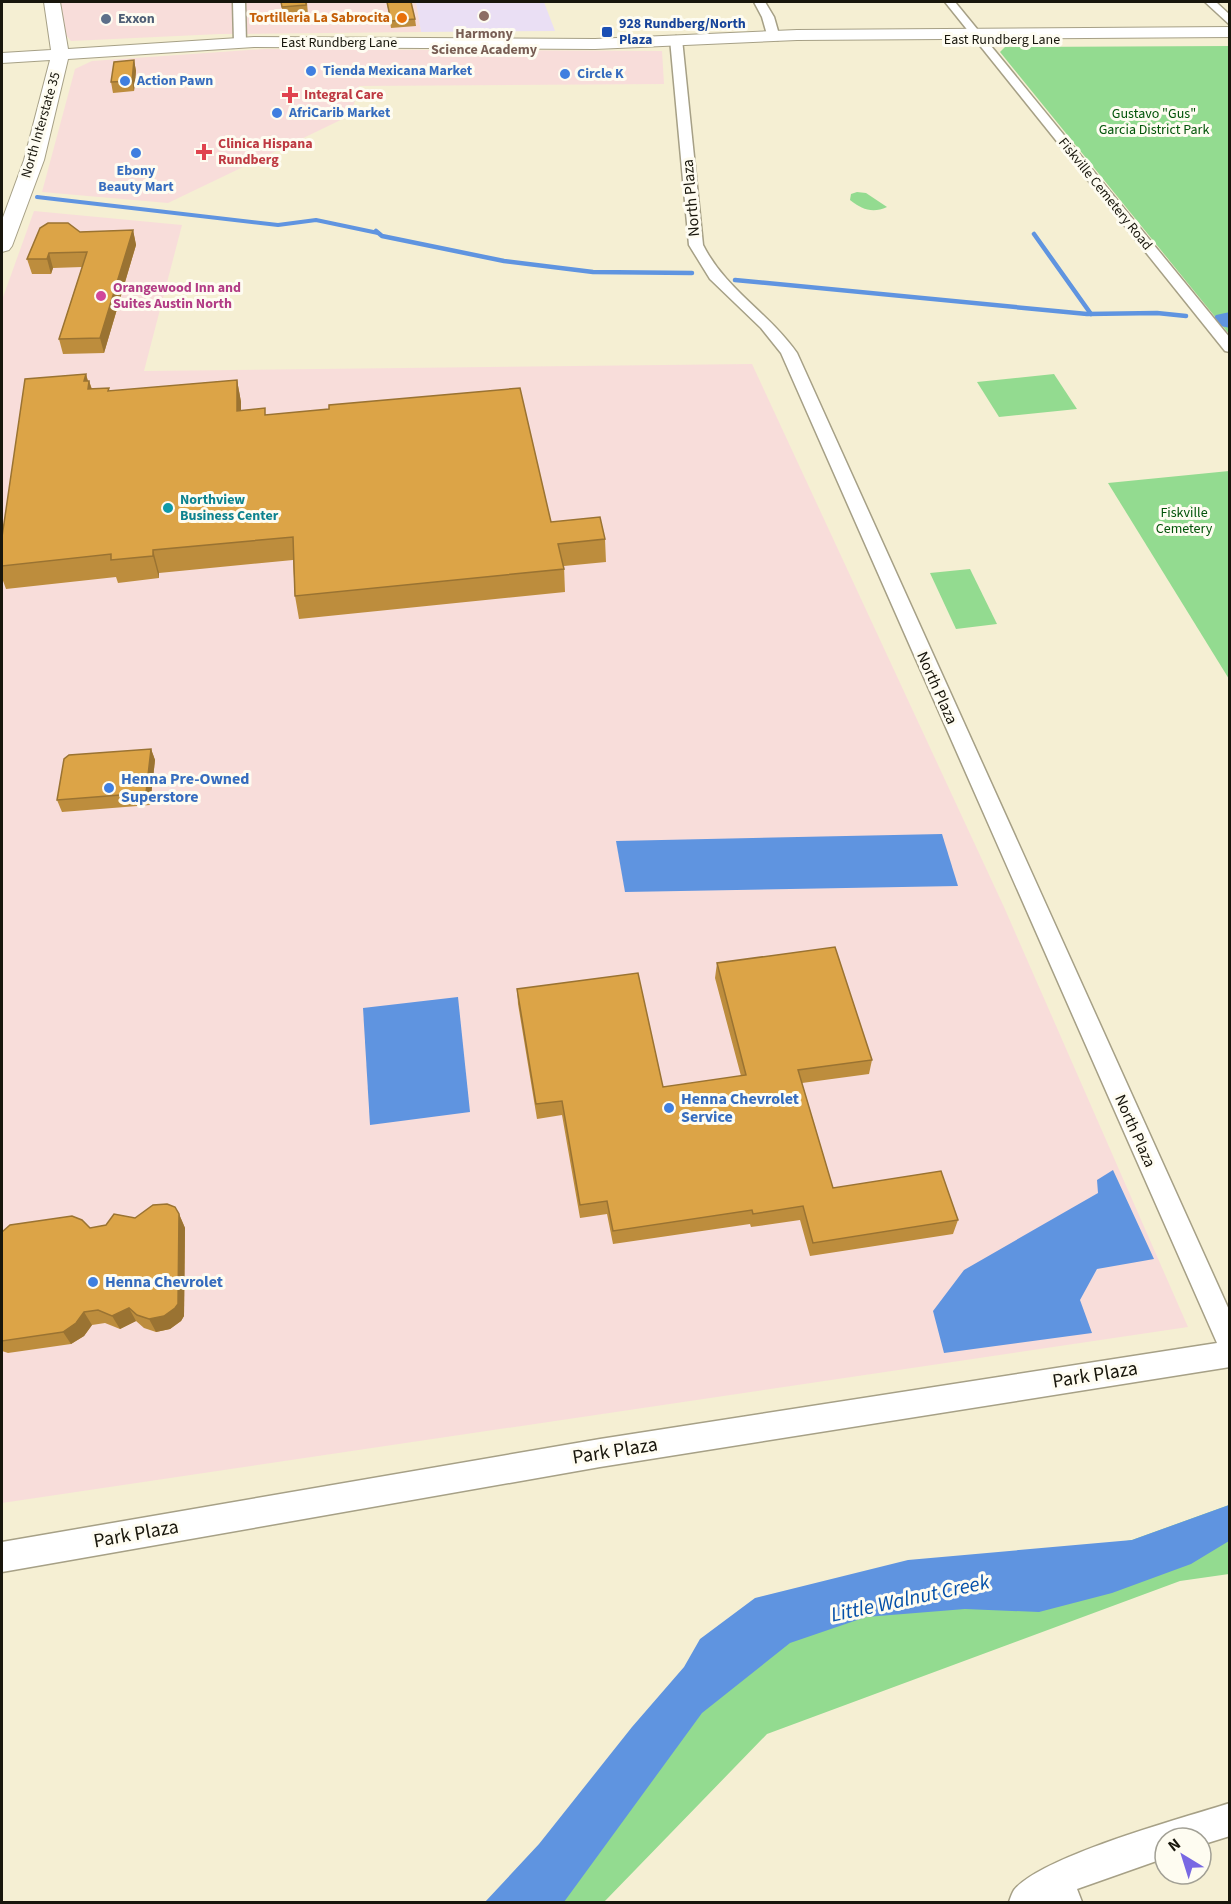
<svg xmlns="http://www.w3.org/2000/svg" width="1231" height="1904" font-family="'Source Sans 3',sans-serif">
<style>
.commercial{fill:#f8ddda}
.education{fill:#eadff4}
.green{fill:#93db90}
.water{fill:#5f94e0}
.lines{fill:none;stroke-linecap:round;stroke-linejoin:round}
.stream-far1{stroke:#5f94e0;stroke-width:4}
.stream{stroke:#5f94e0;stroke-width:4.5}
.river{fill:#5f94e0;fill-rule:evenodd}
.minor-casing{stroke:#a6a086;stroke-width:3}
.secondary-casing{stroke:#a6a086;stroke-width:2}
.minor{fill:#fff;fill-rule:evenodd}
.secondary{fill:#fff;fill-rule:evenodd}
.wall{fill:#bd8d3d}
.shaded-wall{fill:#9a7332}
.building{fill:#dca447;stroke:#9a7332;stroke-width:1.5}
.education-dot{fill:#8d6e63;stroke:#fefcf1;stroke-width:2}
.food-dot{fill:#e8710a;stroke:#fefcf1;stroke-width:2}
.service-dot{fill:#5c6f8a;stroke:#fefcf1;stroke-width:2}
.transit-dot{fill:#1a4fb4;stroke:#fefcf1;stroke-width:2}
.shop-dot{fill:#3f7fe0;stroke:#fefcf1;stroke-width:2}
.health-dot{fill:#e0444e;stroke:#fefcf1;stroke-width:2}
.hotel-dot{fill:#d1479c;stroke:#fefcf1;stroke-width:2}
.culture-dot{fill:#0f9aa8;stroke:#fefcf1;stroke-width:2}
.labels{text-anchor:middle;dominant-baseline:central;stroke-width:6;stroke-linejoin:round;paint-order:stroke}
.far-food-label{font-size:14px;font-weight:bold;fill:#c56008;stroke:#fefcf1;text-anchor:end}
.far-service-label{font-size:14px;font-weight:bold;fill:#4e5e75;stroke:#fefcf1;text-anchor:start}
.far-transit-label{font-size:14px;font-weight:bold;fill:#164399;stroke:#fefcf1;text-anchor:start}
.far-education-label{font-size:14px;font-weight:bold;fill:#785e54;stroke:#fefcf1}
.far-street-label{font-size:14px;fill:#18160c;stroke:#fefcf1}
.far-shop-label{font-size:14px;font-weight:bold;fill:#366cbe;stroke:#fefcf1;text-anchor:start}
.far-health-label{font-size:14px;font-weight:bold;fill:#be3a42;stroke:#fefcf1;text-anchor:start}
.far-park-label{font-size:14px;fill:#025409;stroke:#fefcf1}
.far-hotel-label{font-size:14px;font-weight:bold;fill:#b23c85;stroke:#fefcf1;text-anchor:start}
.far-culture-label{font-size:14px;font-weight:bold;fill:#0d838f;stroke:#fefcf1;text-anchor:start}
.street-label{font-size:16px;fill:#18160c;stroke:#fefcf1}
.shop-label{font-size:16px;font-weight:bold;fill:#366cbe;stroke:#fefcf1;text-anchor:start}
.near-street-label{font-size:20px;fill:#18160c;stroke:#fefcf1}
.near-water-label{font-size:21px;font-style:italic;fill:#0450a9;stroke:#fefcf1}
</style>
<rect width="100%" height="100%" fill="#f5efd3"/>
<g class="commercial">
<path d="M 60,2 L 416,2 L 421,32 L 220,34 L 71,41 L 65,34 Z"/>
<path d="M 265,49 L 662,51 L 664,84 L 359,86 L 351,115 L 168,203 L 42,192 L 75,69 L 92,61 Z"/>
<path d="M 34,211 L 182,225 L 144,371 L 752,364 L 1004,907 L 1188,1327 L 2,1503 L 2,300 Z"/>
</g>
<path class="education" d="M 416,2 L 544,2 L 555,31 L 421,32 Z"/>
<g class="green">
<path d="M 1229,46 L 1230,46 L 1229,334 L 1000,52 L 1005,47 Z"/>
<path d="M 857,192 L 866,193 L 887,207 C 872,214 862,209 850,200 L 851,194 Z"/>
<path d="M 1054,374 L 1077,409 L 999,417 L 977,382 Z"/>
<path d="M 1229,471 L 1230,471 L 1229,679 L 1108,483 Z"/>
<path d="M 970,569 L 997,624 L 956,629 L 930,573 Z"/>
<path d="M 1229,1505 L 1229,1574 L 1180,1581 L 767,1734 L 604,1902 L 505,1902 L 741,1611 L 1132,1540 Z"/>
</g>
<g class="water">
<path d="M 942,834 L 958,886 L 625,892 L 616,841 Z"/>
<path d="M 458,997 L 470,1112 L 370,1125 L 363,1008 Z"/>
<path d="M 1113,1170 L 1154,1259 L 1097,1269 L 1080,1300 L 1092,1333 L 944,1353 L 933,1311 L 964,1270 L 1098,1193 L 1097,1180 Z"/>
<path d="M 1229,1505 L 1229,1541 L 1191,1564 L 1112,1593 L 1039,1612 L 965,1609 L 866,1617 L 790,1643 L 702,1713 L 564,1902 L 485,1902 L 539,1844 L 632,1727 L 684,1667 L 700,1639 L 755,1598 L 908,1560 L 1132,1540 Z"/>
</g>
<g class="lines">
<path class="stream-far1" d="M 37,197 L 278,225 L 316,220 L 378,233"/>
<g class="stream">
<path d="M 376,231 L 382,236 L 504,261 L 593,272 L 692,273"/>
<path d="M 1034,234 L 1091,314"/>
<path d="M 735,280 L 1087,314 L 1157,313 L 1186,316"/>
</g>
<path class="river" d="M 1230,312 L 1230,328 L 1216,325 L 1212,320 L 1216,315 Z"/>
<defs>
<g id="minor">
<path d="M 233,2 L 245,2 L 246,43 L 240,46 L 234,43 Z"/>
<path d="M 754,2 L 765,2 L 774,17 L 780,38 L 778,40 L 768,38 L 762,17 Z"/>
<path d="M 945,2 L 955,2 L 1230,338 L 1230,352 L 1225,351 Z"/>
<path d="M 1205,2 L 1216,2 L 1230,15 L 1230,25 Z"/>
<path d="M 676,36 L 682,39 L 703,245 C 725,289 769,313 797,353 L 1230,1312 L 1230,1367 L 600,1467 L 2,1572 L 2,1542 L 600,1439 L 1217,1343 L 781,353 L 761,328 L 710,279 L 689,245 L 670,39 Z"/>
<path d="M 1230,1803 L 1230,1836 L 1201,1845 L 1201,1838 L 1165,1838 L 1165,1858 L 1077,1889 L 1082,1902 L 1009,1902 C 1010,1899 1012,1893 1014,1890 C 1042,1856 1183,1818 1230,1803 Z"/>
</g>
<path id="secondary" d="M 44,2 L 60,2 L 68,49 L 254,37 L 595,39 L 797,30 L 1230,27 L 1230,37 L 797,40 L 595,49 L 254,47 L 68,59 L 44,160 L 12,246 L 9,250 L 2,252 L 2,220 L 24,160 L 50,60 L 2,63 L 2,53 L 51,50 Z"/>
</defs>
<use href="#minor" class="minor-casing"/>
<use href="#secondary" class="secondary-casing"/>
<use href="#minor" class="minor"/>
<use href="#secondary" class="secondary"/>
</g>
<g class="wall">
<path d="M 281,2 L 307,2 L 308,15 L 283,17 Z"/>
<path d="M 387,2 L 415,19 L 416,26 L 391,28 Z"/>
<path d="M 134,60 L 136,71 L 134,91 L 113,93 L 111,82 Z"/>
<path d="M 133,230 L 136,245 L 104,353 L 63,354 L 59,339 L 82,267 L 53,268 L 51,274 L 32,274 L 27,259 L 80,232 Z"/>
<path d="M 86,374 L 88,381 L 89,381 L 92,389 L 109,388 L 109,391 L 237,380 L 241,402 L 241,410 L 266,415 L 551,522 L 605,539 L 606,562 L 564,566 L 565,592 L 299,619 L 295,596 L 293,560 L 159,573 L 159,578 L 118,583 L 116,577 L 6,589 L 2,578 L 2,537 Z"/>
<path d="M 151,749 L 155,760 L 150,805 L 62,812 L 57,800 Z"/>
<path d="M 717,963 L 872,1060 L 869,1074 L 802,1083 L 833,1188 L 958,1220 L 953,1234 L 810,1256 L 800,1220 L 751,1227 L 750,1224 L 613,1244 L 607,1214 L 580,1218 L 562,1115 L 537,1119 L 518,1004 L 517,989 L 663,1087 L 741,1076 L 715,978 Z"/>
<path d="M 179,1214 L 185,1228 L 184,1316 L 181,1321 L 170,1329 L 156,1332 L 144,1328 L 136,1321 L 120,1329 L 105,1323 L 92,1325 L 84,1336 L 71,1344 L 8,1353 L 2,1351 L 2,1232 L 90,1228 L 106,1225 L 135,1218 Z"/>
</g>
<g class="shaded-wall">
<path d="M 134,60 L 136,71 L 134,91 L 132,81 Z"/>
<path d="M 133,230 L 136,245 L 104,353 L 100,338 Z"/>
<path d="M 49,253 L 53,268 L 51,274 L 47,259 Z"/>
<path d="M 86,374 L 89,386 L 89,381 L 96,403 L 84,381 Z"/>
<path d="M 237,380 L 241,402 L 241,433 L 237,411 Z"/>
<path d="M 153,550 L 159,573 L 159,578 L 153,556 Z"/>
<path d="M 151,749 L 155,760 L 150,805 L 146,793 Z"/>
<path d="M 179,1214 L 185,1228 L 184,1316 L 181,1321 L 170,1329 L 156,1332 L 149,1319 Z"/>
<path d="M 129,1308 L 136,1321 L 120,1329 L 112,1316 Z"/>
<path d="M 84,1312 L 92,1325 L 84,1336 L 71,1344 L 63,1332 Z"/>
</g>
<g class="building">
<path d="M 281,2 L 306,2 L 306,5 L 282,7 Z"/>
<path d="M 387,2 L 411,2 L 415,19 L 391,21 Z"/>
<path d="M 134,60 L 132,81 L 111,82 L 114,62 Z"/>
<path d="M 48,223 L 68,223 L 80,232 L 133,230 L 100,338 L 59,339 L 87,252 L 49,253 L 47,259 L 27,259 L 40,228 Z"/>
<path d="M 86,374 L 84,381 L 89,381 L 88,389 L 109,388 L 108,391 L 237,380 L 237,411 L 265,408 L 265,415 L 329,409 L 329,405 L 520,388 L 551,522 L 600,517 L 605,539 L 558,544 L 564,569 L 295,596 L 293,537 L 153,550 L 153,556 L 111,560 L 111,554 L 2,566 L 2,537 L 25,379 Z"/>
<path d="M 151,749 L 146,793 L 57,800 L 64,759 L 69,755 Z"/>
<path d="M 835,947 L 872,1060 L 798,1070 L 833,1188 L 941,1171 L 958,1220 L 813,1243 L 803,1206 L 753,1214 L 752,1210 L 613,1231 L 607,1201 L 580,1205 L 562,1101 L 536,1104 L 517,989 L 638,973 L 663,1087 L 746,1075 L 717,963 Z"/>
<path d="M 167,1204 L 175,1207 L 179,1214 L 178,1304 L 175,1308 L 164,1316 L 149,1319 L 137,1315 L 129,1308 L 112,1316 L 98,1310 L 84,1312 L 76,1323 L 63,1332 L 2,1341 L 2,1232 L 10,1225 L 72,1216 L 82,1220 L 90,1228 L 106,1225 L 114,1214 L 135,1218 L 153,1205 Z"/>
</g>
<circle class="education-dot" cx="484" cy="16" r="6"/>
<circle class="food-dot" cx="402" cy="18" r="6"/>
<circle class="service-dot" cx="106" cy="19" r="6"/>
<rect class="transit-dot" x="601" y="26" width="12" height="12" rx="3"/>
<g class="shop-dot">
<circle cx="311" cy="71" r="6"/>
<circle cx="565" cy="74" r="6"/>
<circle cx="125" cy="81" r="6"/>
<circle cx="277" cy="113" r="6"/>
<circle cx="136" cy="153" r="6"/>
<circle cx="109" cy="788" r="6"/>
<circle cx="669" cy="1108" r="6"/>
<circle cx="93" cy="1282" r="6"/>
</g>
<g class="health-dot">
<path d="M287 86h6v6h6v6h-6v6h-6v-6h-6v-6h6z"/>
<path d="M201 143h6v6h6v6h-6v6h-6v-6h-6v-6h6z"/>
</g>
<circle class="hotel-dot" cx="101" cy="296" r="6"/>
<circle class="culture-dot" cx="168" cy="508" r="6"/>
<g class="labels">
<g class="far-food-label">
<text x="390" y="18">Tortilleria La Sabrocita</text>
</g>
<g class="far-service-label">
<text x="118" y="19">Exxon</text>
</g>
<g class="far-transit-label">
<text x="619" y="24">928 Rundberg/North<tspan x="619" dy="16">Plaza</tspan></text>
</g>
<g class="far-education-label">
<text x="484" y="34">Harmony<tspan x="484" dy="16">Science Academy</tspan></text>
</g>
<g class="far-street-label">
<text x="1002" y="40">East Rundberg Lane</text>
<text x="339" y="43">East Rundberg Lane</text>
<text transform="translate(41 125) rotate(-74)">North Interstate 35</text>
<text transform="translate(1105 194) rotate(51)">Fiskville Cemetery Road</text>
</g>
<g class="far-shop-label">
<text x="323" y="71">Tienda Mexicana Market</text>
<text x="577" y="74">Circle K</text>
<text x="137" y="81">Action Pawn</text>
<text x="289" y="113">AfriCarib Market</text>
<text x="136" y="171" text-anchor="middle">Ebony<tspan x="136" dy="16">Beauty Mart</tspan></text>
</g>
<g class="far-health-label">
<text x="304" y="95">Integral Care</text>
<text x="218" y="144">Clinica Hispana<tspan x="218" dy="16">Rundberg</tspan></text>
</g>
<g class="far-park-label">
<text x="1154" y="114">Gustavo "Gus"<tspan x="1154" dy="16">Garcia District Park</tspan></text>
<text x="1184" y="513">Fiskville<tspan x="1184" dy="16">Cemetery</tspan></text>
</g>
<g class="far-hotel-label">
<text x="113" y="288">Orangewood Inn and<tspan x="113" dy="16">Suites Austin North</tspan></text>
</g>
<g class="far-culture-label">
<text x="180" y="500">Northview<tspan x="180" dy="16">Business Center</tspan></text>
</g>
<g class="street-label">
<text transform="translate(691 198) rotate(-95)">North Plaza</text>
<text transform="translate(937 688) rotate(66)">North Plaza</text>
<text transform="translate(1135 1131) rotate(66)">North Plaza</text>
</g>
<g class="shop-label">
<text x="121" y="779">Henna Pre-Owned<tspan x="121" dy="18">Superstore</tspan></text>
<text x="681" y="1099">Henna Chevrolet<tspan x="681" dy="18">Service</tspan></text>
<text x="105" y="1282">Henna Chevrolet</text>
</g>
<g class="near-street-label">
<text transform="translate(1095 1375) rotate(-9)">Park Plaza</text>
<text transform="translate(615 1451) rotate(-9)">Park Plaza</text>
<text transform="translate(136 1534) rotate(-10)">Park Plaza</text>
</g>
<g class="near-water-label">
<text transform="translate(910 1598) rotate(-12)">Little Walnut Creek</text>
</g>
</g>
<rect width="1231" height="1904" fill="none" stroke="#18160c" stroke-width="6"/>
<g transform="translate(1183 1856) rotate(322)"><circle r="28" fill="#fefcf1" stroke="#a2a095" stroke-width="1.5"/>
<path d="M0-4.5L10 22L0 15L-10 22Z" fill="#7868e3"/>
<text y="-9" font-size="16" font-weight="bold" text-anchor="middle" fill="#18160c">N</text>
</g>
</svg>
